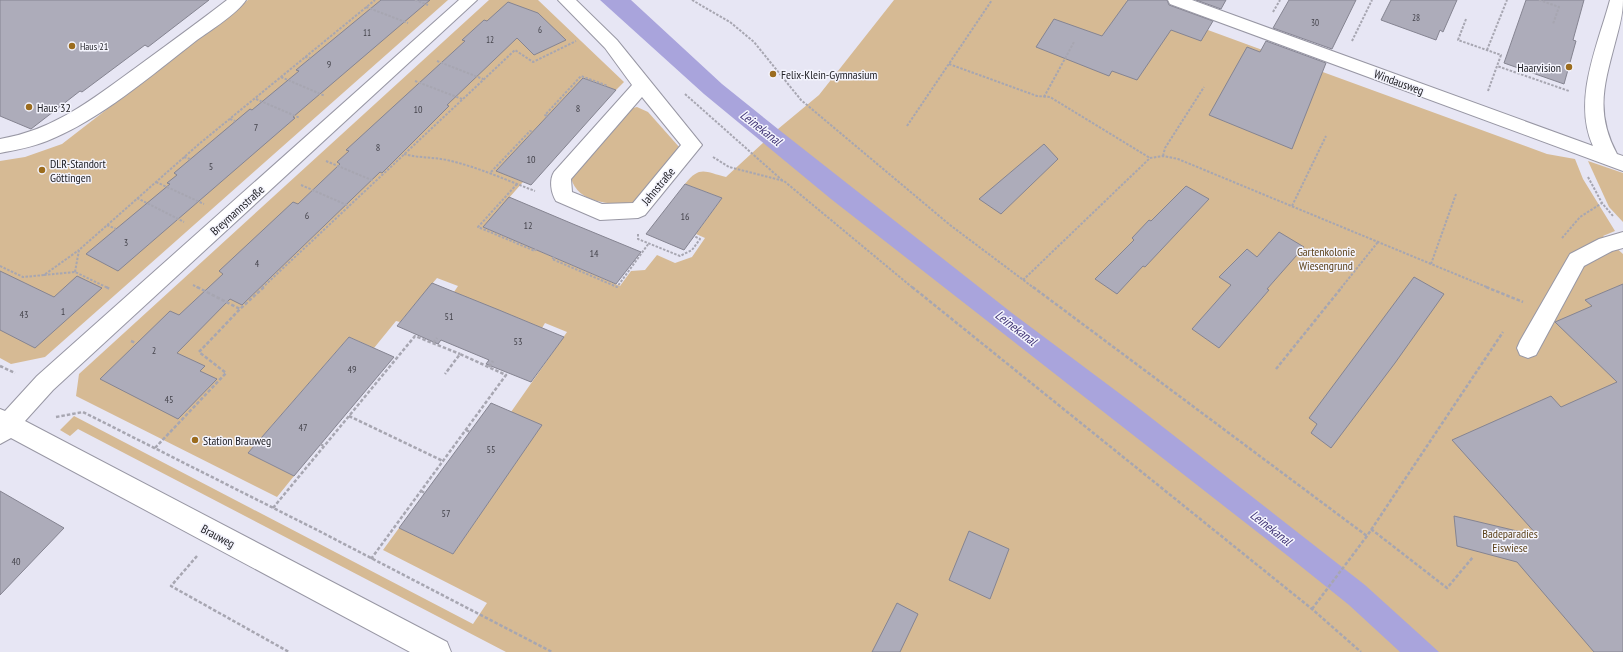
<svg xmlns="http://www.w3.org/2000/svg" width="1623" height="652" font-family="'PT Sans Narrow',sans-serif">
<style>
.green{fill:#d6ba94}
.water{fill:#a9a4dc}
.building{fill:#adacba;stroke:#858491}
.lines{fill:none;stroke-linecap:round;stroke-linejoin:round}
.minor-casing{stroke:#9897a4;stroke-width:2}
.path-far1{stroke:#a7a6b1;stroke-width:2;stroke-dasharray:2.5 1.5;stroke-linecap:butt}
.path{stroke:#a7a6b1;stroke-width:2.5;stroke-dasharray:3.5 2;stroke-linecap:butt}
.minor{fill:#fff;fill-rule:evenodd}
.poi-dot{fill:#9b6c1e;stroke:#f4f4fd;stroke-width:1.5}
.labels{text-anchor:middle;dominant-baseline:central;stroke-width:3;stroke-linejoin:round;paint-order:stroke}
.far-number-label{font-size:9px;fill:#45444c}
.far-poi-label{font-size:10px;fill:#222227;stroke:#f4f4fd;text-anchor:start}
.number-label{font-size:10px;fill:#45444c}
.poi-label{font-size:12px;fill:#222227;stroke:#f4f4fd;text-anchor:start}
.street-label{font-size:12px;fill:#222227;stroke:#f4f4fd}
.park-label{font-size:12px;fill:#5d431c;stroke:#f4f4fd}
.water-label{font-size:13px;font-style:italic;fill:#403476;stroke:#f4f4fd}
</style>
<rect width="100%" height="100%" fill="#e7e6f4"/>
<g class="green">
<path d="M 248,0 L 448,0 L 45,357 L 11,364 L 0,358 L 0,161 L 25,157 L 62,144 Z"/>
<path d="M 489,0 L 538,0 L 624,82 L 616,90 L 583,78 L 497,171 L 523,182 L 483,227 L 620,286 L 631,271 L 645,270 L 657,255 L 675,263 L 692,257 L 705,238 L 696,234 L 722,198 L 685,184 C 700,165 705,172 726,177 L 778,129 L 819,95 L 894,0 L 1126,0 L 1547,154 L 1575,159 L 1583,179 L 1615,231 L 1603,236 L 1623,254 L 1623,652 L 506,652 L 78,429 L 70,436 L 60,430 L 74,416 L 473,624 L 487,603 L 383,550 L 399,528 L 453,554 L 541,426 L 511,412 L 567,332 L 545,323 L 542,328 L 454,292 L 458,286 L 437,278 L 400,322 L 396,321 L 374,348 L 349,337 L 248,453 L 294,476 L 277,497 L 76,396 L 79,374 Z"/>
<path d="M 637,107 L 648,112 L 680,148 L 633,204 C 610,204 578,204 571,178 L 629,109 Z"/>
<path d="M 1588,161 L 1623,173 L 1623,222 L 1609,207 Z"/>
</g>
<path class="water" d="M 600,0 L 631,0 L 722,84 L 778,129 L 1012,313 L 1131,402 L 1365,585 L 1439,652 L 1400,652 L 1349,605 L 1293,560 L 831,199 L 704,94 Z"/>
<g class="building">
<path d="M 0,0 L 209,0 L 148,47 L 145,45 L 82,92 L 80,91 L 31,129 L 0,116 Z"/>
<path d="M 381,0 L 430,0 L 293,117 L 295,118 L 118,271 L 86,254 L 170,184 L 167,183 L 177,175 L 174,173 L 250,109 L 252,110 L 299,71 L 296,70 Z"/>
<path d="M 1128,0 L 1167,0 L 1169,5 L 1213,21 L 1201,41 L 1171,30 L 1137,80 L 1112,71 L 1109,76 L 1036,47 L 1054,19 L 1102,36 Z"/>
<path d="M 1196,0 L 1226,0 L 1221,9 Z"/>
<path d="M 1289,0 L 1356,0 L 1332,49 L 1273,28 Z"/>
<path d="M 1391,0 L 1457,0 L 1443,32 L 1440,30 L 1436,40 L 1381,20 Z"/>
<path d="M 1526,0 L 1584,0 L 1573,40 L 1576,41 L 1564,84 L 1504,63 Z"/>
<path d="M 508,2 L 538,13 L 566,40 L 534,55 L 517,38 L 447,105 L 449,106 L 382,173 L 380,172 L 242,305 L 230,299 L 177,353 L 205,366 L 200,371 L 217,379 L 178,419 L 100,379 L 170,311 L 179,315 L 223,274 L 219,271 L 293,202 L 298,204 L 340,164 L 337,162 L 349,151 L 346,150 L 465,41 L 462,40 L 484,20 L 487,21 Z"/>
<path d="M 1266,41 L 1326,63 L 1292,149 L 1209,115 L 1247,47 L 1260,52 Z"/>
<path d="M 583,78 L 616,90 L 531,185 L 496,171 Z"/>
<path d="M 1044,144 L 1058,159 L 1001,214 L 979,199 Z"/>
<path d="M 685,184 L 722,198 L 684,250 L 646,234 Z"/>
<path d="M 1186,186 L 1209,199 L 1145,267 L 1143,266 L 1117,294 L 1095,279 L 1134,240 L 1132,238 L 1149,220 L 1151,221 Z"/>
<path d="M 509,197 L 573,224 L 641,252 L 616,284 L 483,227 Z"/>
<path d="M 1279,232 L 1304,247 L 1267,289 L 1269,290 L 1219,348 L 1192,329 L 1231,285 L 1219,277 L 1247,249 L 1257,257 Z"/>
<path d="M 0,271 L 54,297 L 77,276 L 102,288 L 35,348 L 0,330 Z"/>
<path d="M 1414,277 L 1444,294 L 1395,363 L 1331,448 L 1311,433 L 1317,424 L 1309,418 Z"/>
<path d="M 432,283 L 499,310 L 564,337 L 531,382 L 486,364 L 489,360 L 441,340 L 438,344 L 397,326 Z"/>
<path d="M 1623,284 L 1623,652 L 1594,652 L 1517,562 L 1457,546 L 1454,516 L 1538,536 L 1452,440 L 1551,396 L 1561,407 L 1617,382 L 1555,322 L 1592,306 L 1585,300 Z"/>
<path d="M 349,337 L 394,357 L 294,476 L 248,453 Z"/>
<path d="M 491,403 L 542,425 L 453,554 L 399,528 Z"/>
<path d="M 0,491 L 64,528 L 0,595 Z"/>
<path d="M 969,531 L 1009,549 L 990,599 L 949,580 Z"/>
<path d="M 897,603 L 918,614 L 900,652 L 872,652 Z"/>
</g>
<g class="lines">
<defs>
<g id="minor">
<path d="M 227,0 L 246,0 C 238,13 210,31 197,40 C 152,75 100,120 47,141 C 32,147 16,150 0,153 L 0,139 C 54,130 91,100 134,69 C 165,46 196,24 227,0 Z"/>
<path d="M 459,0 L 477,0 L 53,390 L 25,421 L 447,642 L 451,652 L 410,652 L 11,438 L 0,444 L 0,409 L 5,411 L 37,376 Z"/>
<path d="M 558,0 L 576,0 L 617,40 L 702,145 L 645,215 L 638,218 L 600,220 L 556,201 C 551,193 549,180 554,172 L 632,85 L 605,48 ZM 642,97 L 681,145 L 633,203 L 602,204 L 572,192 L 571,179 Z"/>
<path d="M 1168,0 L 1192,0 L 1593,146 C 1572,100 1598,45 1610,0 L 1623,0 C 1623,15 1619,28 1615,43 C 1604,85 1595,113 1617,154 L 1623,156 L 1623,171 L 1170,4 Z"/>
<path d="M 1623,232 L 1623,248 L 1612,251 L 1584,266 L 1536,355 L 1528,358 L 1520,355 L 1517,348 L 1520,341 L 1570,254 L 1599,239 Z"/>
</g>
</defs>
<use href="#minor" class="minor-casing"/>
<g class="path-far1">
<path d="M 415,0 L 428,5"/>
<path d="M 692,0 L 730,22 L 754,42 L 801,100 L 950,225 L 1034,288"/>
<path d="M 1539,0 L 1559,7 L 1553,24"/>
<path d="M 366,7 L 408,23"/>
<path d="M 1273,12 L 1280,0"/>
<path d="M 1466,19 L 1458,40 L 1501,55 L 1497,66"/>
<path d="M 1352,41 L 1372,0"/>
<path d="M 1487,50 L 1507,0"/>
<path d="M 305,57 L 310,58"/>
<path d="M 437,61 L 483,79"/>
<path d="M 949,64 L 1037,96 L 1050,97 L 1150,158"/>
<path d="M 281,77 L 325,96"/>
<path d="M 415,81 L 462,99"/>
<path d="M 1488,91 L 1497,66 L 1569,91"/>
<path d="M 685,94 L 783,181"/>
<path d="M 1044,97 L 1074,42"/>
<path d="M 256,99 L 300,118"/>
<path d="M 547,116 L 545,115 L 581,76 L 608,86"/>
<path d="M 230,119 L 235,121"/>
<path d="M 907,126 L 992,0"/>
<path d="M 404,154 C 418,158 432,157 447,160 C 478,167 506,180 535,191"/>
<path d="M 1163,156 L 1165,148 L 1204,87"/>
<path d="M 184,157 L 190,159"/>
<path d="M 713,157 L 729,167 L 784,181 L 913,288"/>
<path d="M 326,161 L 374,181"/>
<path d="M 491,172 L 530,131 L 533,132"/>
<path d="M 1588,177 L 1602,203 L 1613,216"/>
<path d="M 156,182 L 204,204"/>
<path d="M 517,184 L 478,227 L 535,251 L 536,249"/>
<path d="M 301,185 L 349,206"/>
<path d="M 137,198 L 184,222"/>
<path d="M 1292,206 L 1326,136"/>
<path d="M 107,225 L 116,229"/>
<path d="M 638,234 L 638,239 L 680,256 L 692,250 L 700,239 L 694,236"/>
<path d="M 1562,238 L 1580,217 L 1602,203"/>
<path d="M 554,257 L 552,259 L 617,287 L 649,243"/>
<path d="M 1431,264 L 1456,194"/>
<path d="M 0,266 L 23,277 L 44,275 L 79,250"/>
<path d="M 75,272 L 79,250 L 199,144 L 375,0"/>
<path d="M 44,275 L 75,272 L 108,288"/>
<path d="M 1023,280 L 1150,158 L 1163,156 L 1178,159 L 1489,288"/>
<path d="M 193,285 L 199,288"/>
<path d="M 262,288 L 515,50 L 533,62 L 576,41"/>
<path d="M 1341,288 L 1378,242"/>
</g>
<g class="path">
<path d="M 106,287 L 110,289"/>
<path d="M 197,287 L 240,309 L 264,287"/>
<path d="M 912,287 L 1312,609 L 1361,652"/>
<path d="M 1033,287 L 1367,536"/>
<path d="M 1486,287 L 1523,302"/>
<path d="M 131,341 L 136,343"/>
<path d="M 433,343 L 437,338"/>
<path d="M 0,366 L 15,373"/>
<path d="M 489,367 L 493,361"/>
<path d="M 1276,369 L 1342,287"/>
<path d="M 349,416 L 443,461"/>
<path d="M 56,417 L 83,412 L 321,532 L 552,652"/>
<path d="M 466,430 L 470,432"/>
<path d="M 320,444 L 324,446"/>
<path d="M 155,448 L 226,373 L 199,352 L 240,309"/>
<path d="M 421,491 L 425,493"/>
<path d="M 273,508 L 415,336 L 460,354"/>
<path d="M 1371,529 L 1447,588 L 1473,557"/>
<path d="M 197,556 L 171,586 L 289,652"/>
<path d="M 371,559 L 506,375 L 460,354 L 445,374"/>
<path d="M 1312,609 L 1367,536 L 1503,332"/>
</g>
<use href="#minor" class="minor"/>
</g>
<g class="poi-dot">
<circle cx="72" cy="46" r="4"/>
<circle cx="1569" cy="67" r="4"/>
<circle cx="773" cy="74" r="4"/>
<circle cx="29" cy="107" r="4"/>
<circle cx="42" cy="170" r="4"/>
<circle cx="195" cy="440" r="4"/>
</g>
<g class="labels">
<g class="far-number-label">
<text x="1416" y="17">28</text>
<text x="1315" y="22">30</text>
<text x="540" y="29">6</text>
<text x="367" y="32">11</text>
<text x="490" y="39">12</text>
</g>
<g class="far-poi-label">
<text x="80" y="46">Haus 21</text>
</g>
<g class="number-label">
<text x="329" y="64">9</text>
<text x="578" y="108">8</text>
<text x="418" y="109">10</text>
<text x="256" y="127">7</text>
<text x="378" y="147">8</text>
<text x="531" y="159">10</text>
<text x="211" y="166">5</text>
<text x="307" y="215">6</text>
<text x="685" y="216">16</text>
<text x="528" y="225">12</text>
<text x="126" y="242">3</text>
<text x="594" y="253">14</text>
<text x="257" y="263">4</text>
<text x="63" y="311">1</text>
<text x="24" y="314">43</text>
<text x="449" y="316">51</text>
<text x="518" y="341">53</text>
<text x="154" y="350">2</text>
<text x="352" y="369">49</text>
<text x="169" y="399">45</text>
<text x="303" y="427">47</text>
<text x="491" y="449">55</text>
<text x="446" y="513">57</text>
<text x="16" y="561">40</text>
</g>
<g class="poi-label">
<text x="1561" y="67" text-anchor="end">Haarvision</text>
<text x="781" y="74">Felix-Klein-Gymnasium</text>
<text x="37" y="107">Haus 32</text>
<text x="50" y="163">DLR-Standort<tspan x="50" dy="14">Göttingen</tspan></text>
<text x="203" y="440">Station Brauweg</text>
</g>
<g class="street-label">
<text transform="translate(1399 82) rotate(20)">Windausweg</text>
<text transform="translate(658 186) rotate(-50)">Jahnstraße</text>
<text transform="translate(237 210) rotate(-42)">Breymannstraße</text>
<text transform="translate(218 536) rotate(28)">Brauweg</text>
</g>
<g class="park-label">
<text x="1326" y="251">Gartenkolonie<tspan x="1326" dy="14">Wiesengrund</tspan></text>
<text x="1510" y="533">Badeparadies<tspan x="1510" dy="14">Eiswiese</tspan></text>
</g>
<g class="water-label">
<text transform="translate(761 128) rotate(38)">Leinekanal</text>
<text transform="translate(1016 328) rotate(38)">Leinekanal</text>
<text transform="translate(1271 528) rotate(38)">Leinekanal</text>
</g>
</g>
</svg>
